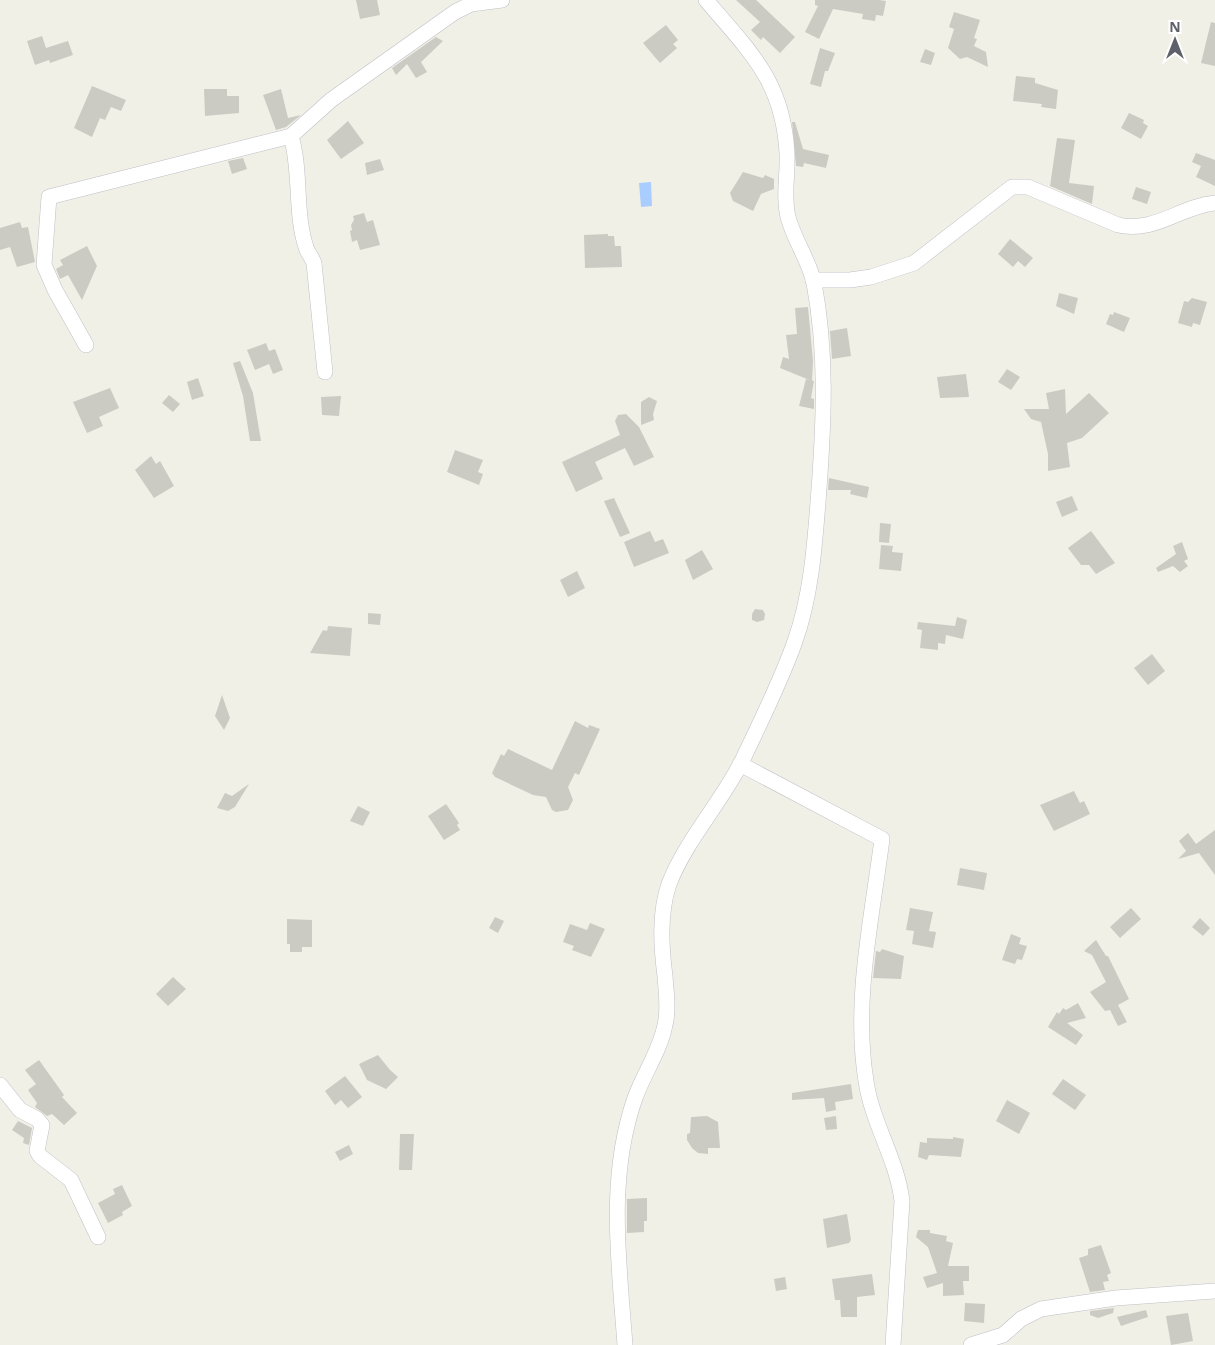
<svg xmlns="http://www.w3.org/2000/svg" width="1215" height="1345" font-family="'Noto Sans',sans-serif">
<style>
.water{fill:#a9cdff}
.building{fill:#cccbc3}
.lines{fill:none;stroke-linecap:round;stroke-linejoin:round}
.minor-casing{stroke:#bebfc6;stroke-width:16}
.minor{stroke:#fff;stroke-width:15}
</style>
<rect width="100%" height="100%" fill="#f1f0e7"/>
<path class="water" d="M 651,182 L 652,206 L 641,207 L 639,183 Z"/>
<g class="building">
<path d="M 356,0 L 377,0 L 380,15 L 360,19 Z"/>
<path d="M 736,0 L 756,0 L 795,37 L 780,53 L 763,37 L 761,40 L 751,30 L 760,22 Z"/>
<path d="M 815,0 L 879,0 L 886,1 L 883,16 L 876,15 L 875,21 L 862,19 L 863,14 L 833,9 L 819,39 L 805,32 L 818,6 L 815,5 Z"/>
<path d="M 954,12 L 980,20 L 974,38 L 977,39 L 974,46 L 986,52 L 988,67 L 967,57 L 960,59 L 948,48 L 954,29 L 949,27 Z"/>
<path d="M 1211,22 L 1215,23 L 1215,66 L 1201,63 Z"/>
<path d="M 666,25 L 678,40 L 673,44 L 677,48 L 660,63 L 643,43 Z"/>
<path d="M 42,36 L 46,48 L 68,41 L 73,55 L 50,63 L 49,60 L 35,65 L 27,41 Z"/>
<path d="M 436,37 L 443,41 L 421,62 L 427,72 L 416,78 L 407,64 L 396,75 L 392,68 Z"/>
<path d="M 820,48 L 835,53 L 828,71 L 825,71 L 821,87 L 810,84 Z"/>
<path d="M 925,49 L 935,53 L 931,65 L 920,62 Z"/>
<path d="M 1016,76 L 1035,78 L 1035,83 L 1058,90 L 1056,109 L 1041,107 L 1042,104 L 1013,101 Z"/>
<path d="M 92,86 L 126,100 L 121,111 L 111,107 L 105,120 L 100,118 L 92,137 L 74,128 Z"/>
<path d="M 204,89 L 227,89 L 227,96 L 239,96 L 239,113 L 205,116 Z"/>
<path d="M 281,89 L 288,118 L 301,115 L 286,127 L 276,130 L 263,95 Z"/>
<path d="M 1129,113 L 1144,120 L 1143,123 L 1148,126 L 1141,139 L 1121,128 Z"/>
<path d="M 348,121 L 364,143 L 341,159 L 327,140 Z"/>
<path d="M 792,122 L 795,122 L 803,149 L 829,155 L 826,168 L 804,163 L 803,167 L 796,166 Z"/>
<path d="M 1057,138 L 1075,140 L 1069,183 L 1094,186 L 1092,204 L 1050,186 Z"/>
<path d="M 1196,153 L 1215,160 L 1215,186 L 1196,177 L 1201,166 L 1192,162 Z"/>
<path d="M 243,158 L 247,169 L 232,174 L 228,161 Z"/>
<path d="M 380,159 L 384,170 L 367,175 L 365,163 Z"/>
<path d="M 743,172 L 763,178 L 765,175 L 774,179 L 774,189 L 761,194 L 753,211 L 733,201 L 730,193 Z"/>
<path d="M 1136,187 L 1151,192 L 1147,204 L 1132,199 Z"/>
<path d="M 364,213 L 367,222 L 373,220 L 380,245 L 360,250 L 357,240 L 352,242 L 350,231 L 352,230 L 351,225 L 354,220 L 353,216 Z"/>
<path d="M 20,222 L 22,228 L 28,227 L 35,262 L 17,267 L 10,247 L 0,250 L 0,228 Z"/>
<path d="M 608,234 L 608,236 L 614,236 L 615,246 L 621,246 L 622,267 L 585,268 L 584,235 Z"/>
<path d="M 1010,239 L 1033,258 L 1025,267 L 1018,261 L 1013,267 L 998,254 Z"/>
<path d="M 87,246 L 97,266 L 82,300 L 68,275 L 60,279 L 56,269 L 63,265 L 60,260 Z"/>
<path d="M 1059,293 L 1078,298 L 1074,314 L 1056,306 Z"/>
<path d="M 1192,298 L 1207,302 L 1200,325 L 1193,323 L 1192,327 L 1178,323 L 1184,301 L 1188,302 Z"/>
<path d="M 808,307 L 813,361 L 812,381 L 780,368 L 783,357 L 789,359 L 786,335 L 797,334 L 795,308 Z"/>
<path d="M 1114,312 L 1130,318 L 1124,332 L 1106,324 L 1110,314 L 1113,315 Z"/>
<path d="M 847,328 L 851,356 L 832,359 L 830,331 Z"/>
<path d="M 266,343 L 269,351 L 275,349 L 283,370 L 273,374 L 269,364 L 255,370 L 247,350 Z"/>
<path d="M 240,361 L 253,393 L 261,441 L 250,441 L 243,396 L 233,363 Z"/>
<path d="M 1007,369 L 1020,377 L 1011,390 L 998,382 Z"/>
<path d="M 966,374 L 969,397 L 940,398 L 937,377 Z"/>
<path d="M 198,378 L 204,396 L 192,400 L 187,382 Z"/>
<path d="M 806,379 L 814,381 L 811,398 L 814,399 L 814,409 L 799,406 Z"/>
<path d="M 110,388 L 119,408 L 99,417 L 103,426 L 87,433 L 73,402 Z"/>
<path d="M 1065,389 L 1066,414 L 1089,393 L 1109,413 L 1082,438 L 1067,443 L 1070,467 L 1048,471 L 1048,454 L 1041,422 L 1031,419 L 1024,409 L 1049,409 L 1046,393 Z"/>
<path d="M 169,395 L 180,404 L 173,412 L 162,403 Z"/>
<path d="M 341,396 L 339,416 L 322,415 L 321,397 Z"/>
<path d="M 649,397 L 657,401 L 653,414 L 654,420 L 641,425 L 641,402 Z"/>
<path d="M 626,414 L 639,427 L 654,457 L 634,466 L 625,448 L 595,462 L 603,479 L 576,492 L 562,462 L 620,435 L 615,421 L 618,415 Z"/>
<path d="M 455,450 L 483,460 L 478,472 L 483,474 L 479,485 L 447,472 Z"/>
<path d="M 151,456 L 156,464 L 160,461 L 174,486 L 154,498 L 135,470 Z"/>
<path d="M 829,478 L 869,487 L 867,498 L 850,494 L 851,490 L 828,490 Z"/>
<path d="M 1072,496 L 1078,510 L 1062,517 L 1056,502 Z"/>
<path d="M 614,498 L 630,533 L 620,537 L 604,501 Z"/>
<path d="M 880,523 L 891,524 L 889,543 L 879,542 Z"/>
<path d="M 650,531 L 655,542 L 663,539 L 669,553 L 634,567 L 624,542 Z"/>
<path d="M 1091,531 L 1115,563 L 1096,574 L 1089,565 L 1081,565 L 1068,548 Z"/>
<path d="M 1182,542 L 1188,559 L 1184,561 L 1188,566 L 1180,572 L 1173,566 L 1158,572 L 1156,568 L 1176,554 L 1173,546 Z"/>
<path d="M 881,545 L 893,546 L 892,552 L 903,553 L 901,571 L 879,569 Z"/>
<path d="M 702,550 L 713,569 L 693,580 L 685,560 Z"/>
<path d="M 577,571 L 585,588 L 568,597 L 560,580 Z"/>
<path d="M 755,609 L 763,610 L 765,614 L 764,620 L 757,622 L 752,620 L 752,614 Z"/>
<path d="M 368,613 L 381,614 L 380,625 L 368,624 Z"/>
<path d="M 957,617 L 967,620 L 963,639 L 946,635 L 945,644 L 938,643 L 938,650 L 920,648 L 922,630 L 917,629 L 918,622 L 955,626 Z"/>
<path d="M 328,626 L 352,628 L 350,656 L 310,653 L 323,630 L 327,631 Z"/>
<path d="M 1152,654 L 1165,671 L 1148,685 L 1134,668 Z"/>
<path d="M 222,695 L 230,718 L 224,730 L 215,716 Z"/>
<path d="M 575,721 L 588,728 L 589,725 L 600,729 L 579,775 L 575,773 L 568,787 L 573,800 L 568,810 L 556,812 L 552,810 L 546,797 L 533,795 L 495,777 L 492,773 L 501,754 L 504,756 L 508,749 L 552,770 Z"/>
<path d="M 249,784 L 235,807 L 228,811 L 217,808 L 225,793 L 232,796 Z"/>
<path d="M 1074,791 L 1080,803 L 1084,801 L 1090,814 L 1054,831 L 1040,805 Z"/>
<path d="M 446,804 L 459,823 L 457,825 L 460,830 L 444,840 L 428,816 Z"/>
<path d="M 358,806 L 370,812 L 363,826 L 350,821 Z"/>
<path d="M 1215,830 L 1215,875 L 1199,853 L 1178,859 L 1186,851 L 1179,841 L 1188,833 L 1196,844 Z"/>
<path d="M 960,868 L 987,873 L 984,890 L 957,885 Z"/>
<path d="M 910,908 L 933,912 L 929,931 L 936,932 L 933,948 L 912,944 L 914,931 L 906,930 Z"/>
<path d="M 1131,908 L 1141,919 L 1120,938 L 1110,927 Z"/>
<path d="M 495,917 L 504,921 L 498,933 L 489,928 Z"/>
<path d="M 1200,918 L 1210,928 L 1203,936 L 1192,927 Z"/>
<path d="M 287,919 L 312,920 L 312,947 L 302,947 L 302,952 L 290,952 L 290,944 L 287,944 Z"/>
<path d="M 590,923 L 605,929 L 591,957 L 572,950 L 574,946 L 563,942 L 570,924 L 587,930 Z"/>
<path d="M 1011,934 L 1021,938 L 1019,944 L 1027,946 L 1022,960 L 1017,959 L 1015,964 L 1002,960 Z"/>
<path d="M 1096,940 L 1106,956 L 1108,956 L 1129,999 L 1118,1005 L 1127,1022 L 1118,1026 L 1110,1010 L 1105,1011 L 1090,992 L 1106,982 L 1092,955 L 1084,951 Z"/>
<path d="M 882,949 L 904,956 L 901,979 L 873,978 L 876,951 L 880,952 Z"/>
<path d="M 173,977 L 186,989 L 168,1006 L 156,994 Z"/>
<path d="M 1078,1003 L 1086,1018 L 1067,1023 L 1083,1035 L 1076,1045 L 1048,1027 L 1057,1012 L 1059,1014 L 1063,1008 L 1066,1010 Z"/>
<path d="M 378,1055 L 390,1070 L 398,1077 L 386,1089 L 367,1080 L 359,1064 Z"/>
<path d="M 39,1060 L 64,1095 L 62,1097 L 77,1113 L 64,1125 L 52,1114 L 47,1116 L 35,1107 L 37,1103 L 28,1090 L 36,1084 L 25,1070 Z"/>
<path d="M 345,1076 L 362,1097 L 348,1108 L 341,1100 L 335,1105 L 325,1091 Z"/>
<path d="M 1063,1079 L 1086,1095 L 1075,1110 L 1052,1094 Z"/>
<path d="M 851,1084 L 853,1099 L 835,1102 L 836,1110 L 826,1112 L 824,1098 L 792,1100 L 792,1093 Z"/>
<path d="M 1007,1100 L 1030,1113 L 1019,1134 L 996,1121 Z"/>
<path d="M 707,1116 L 718,1122 L 720,1148 L 708,1148 L 708,1154 L 698,1153 L 692,1148 L 687,1140 L 687,1134 L 690,1133 L 691,1117 Z"/>
<path d="M 836,1116 L 837,1129 L 826,1130 L 824,1118 Z"/>
<path d="M 18,1121 L 32,1128 L 29,1145 L 23,1143 L 24,1138 L 12,1130 Z"/>
<path d="M 400,1134 L 414,1134 L 412,1170 L 399,1170 Z"/>
<path d="M 953,1137 L 964,1139 L 961,1157 L 929,1155 L 927,1160 L 918,1157 L 920,1142 L 927,1143 L 927,1138 L 953,1139 Z"/>
<path d="M 349,1145 L 353,1154 L 340,1161 L 335,1152 Z"/>
<path d="M 122,1185 L 132,1206 L 122,1212 L 123,1215 L 108,1223 L 98,1203 L 115,1194 L 113,1189 Z"/>
<path d="M 647,1198 L 647,1221 L 644,1221 L 644,1232 L 627,1233 L 627,1199 Z"/>
<path d="M 847,1214 L 851,1240 L 849,1243 L 827,1248 L 823,1219 Z"/>
<path d="M 918,1230 L 930,1230 L 930,1233 L 947,1236 L 946,1241 L 953,1243 L 948,1266 L 969,1266 L 969,1281 L 963,1281 L 964,1295 L 943,1296 L 943,1283 L 927,1288 L 923,1277 L 937,1273 L 928,1247 L 916,1237 Z"/>
<path d="M 1101,1245 L 1111,1273 L 1107,1275 L 1109,1281 L 1103,1282 L 1105,1290 L 1090,1292 L 1079,1258 L 1088,1255 L 1088,1249 Z"/>
<path d="M 872,1274 L 875,1295 L 857,1297 L 857,1317 L 841,1317 L 840,1300 L 835,1300 L 832,1279 Z"/>
<path d="M 785,1277 L 787,1289 L 776,1291 L 774,1279 Z"/>
<path d="M 965,1303 L 985,1304 L 984,1323 L 964,1321 Z"/>
<path d="M 1114,1308 L 1113,1313 L 1098,1318 L 1090,1315 L 1090,1311 Z"/>
<path d="M 1146,1310 L 1148,1317 L 1121,1326 L 1117,1317 Z"/>
<path d="M 1188,1313 L 1193,1341 L 1171,1345 L 1166,1316 Z"/>
</g>
<g class="lines">
<defs>
<g id="minor">
<path d="M 291,136 C 302,174 294,214 307,250 C 309,254 312,258 314,263 L 325,372"/>
<path d="M 813,280 L 850,280 L 871,277 L 914,263 L 1012,187 L 1028,187 L 1118,225 C 1155,233 1179,207 1215,203"/>
<path d="M 86,345 L 55,290 L 44,265 L 49,197 L 291,136 L 331,100 L 455,12 L 471,4 L 502,0"/>
<path d="M 740,764 L 882,839 C 872,918 853,1001 866,1081 C 872,1123 897,1159 902,1201 L 893,1345"/>
<path d="M 0,1085 L 20,1110 L 37,1119 L 42,1125 L 37,1151 L 40,1156 L 71,1180 L 98,1237"/>
<path d="M 625,1345 C 619,1262 607,1178 635,1098 C 644,1073 660,1051 665,1025 C 669,1009 666,992 665,976 C 661,946 659,913 669,884 C 686,840 721,803 742,761 C 760,723 780,683 794,644 C 812,595 815,541 819,489 C 824,420 827,352 814,283 C 809,260 794,240 788,217 C 783,196 788,175 787,153 C 783,81 750,52 706,0"/>
<path d="M 971,1345 L 1003,1335 L 1021,1319 L 1041,1309 L 1116,1298 L 1215,1291"/>
</g>
</defs>
<use href="#minor" class="minor-casing"/>
<use href="#minor" class="minor"/>
</g>
<g transform="translate(1175 40)" stroke="#ffffff" stroke-width="4" paint-order="stroke">
<path d="M0-4L9 19L0 12L-9 19Z" fill="#5e6168"/>
<text y="-8" font-size="14" font-weight="bold" text-anchor="middle" fill="#5e6168">N</text>
</g>
</svg>
